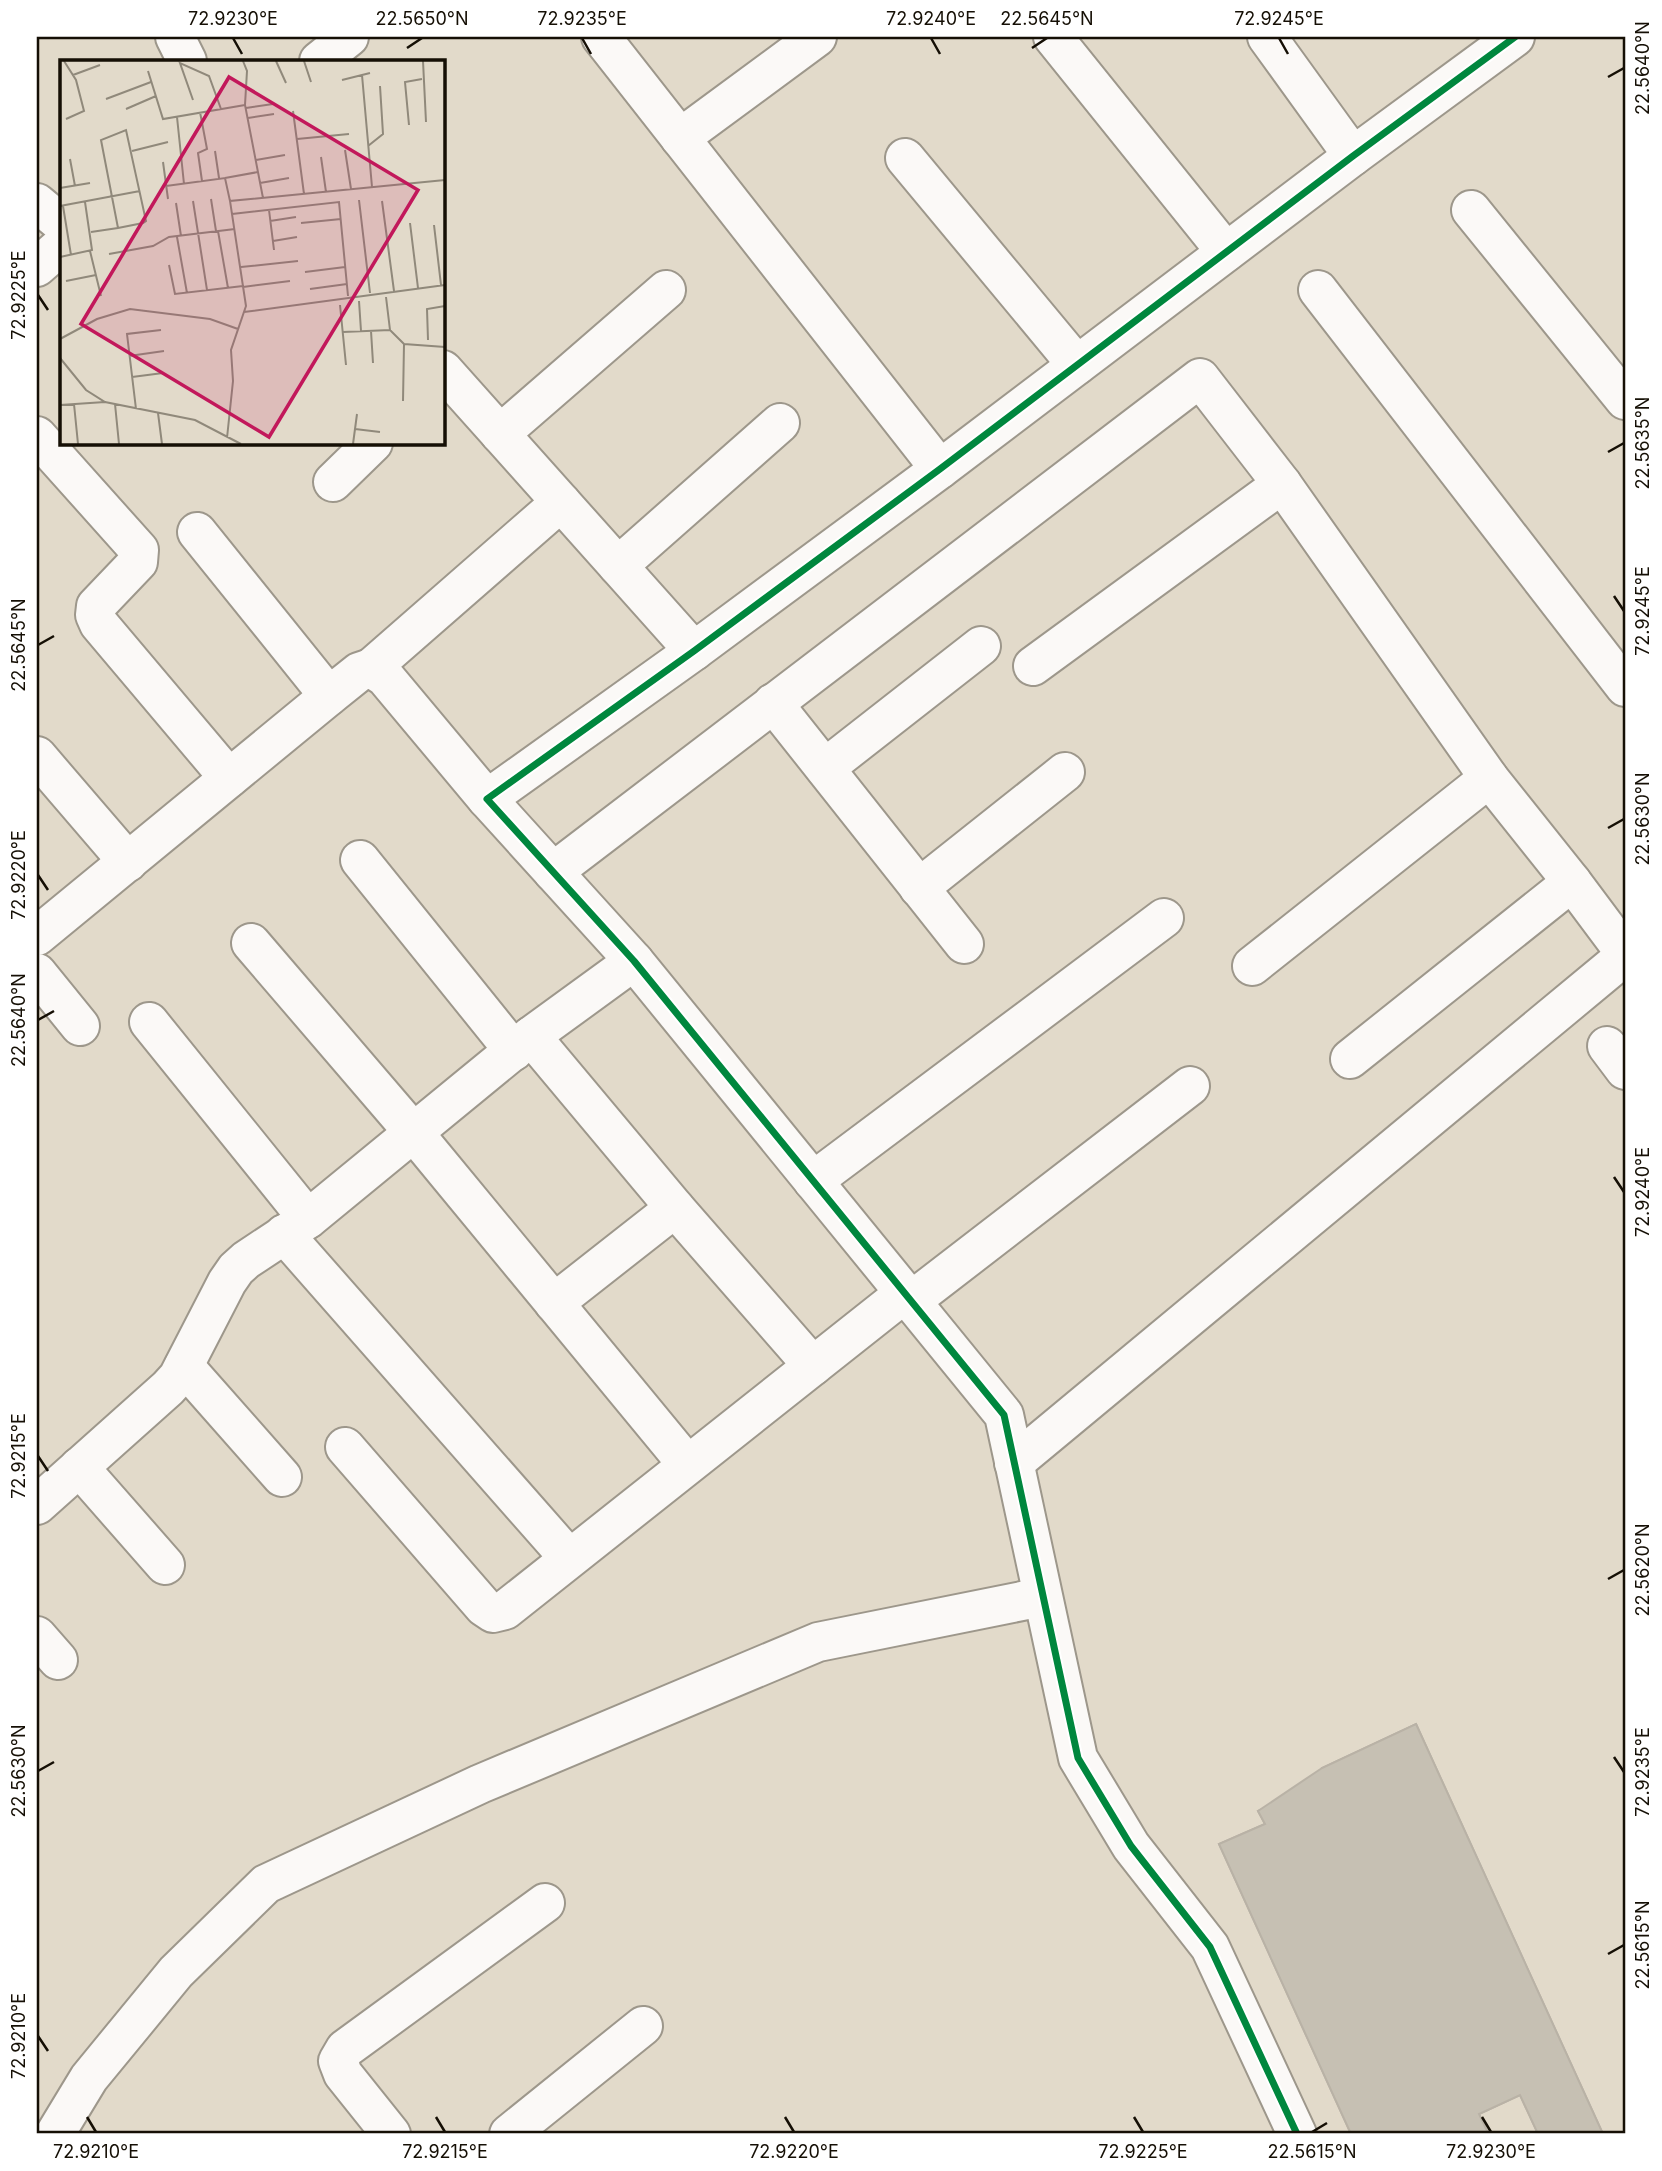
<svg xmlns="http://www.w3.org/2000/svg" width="1662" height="2171" font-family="Inter,sans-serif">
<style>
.building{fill:#c6c0b3;stroke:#b9b2a6;stroke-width:2}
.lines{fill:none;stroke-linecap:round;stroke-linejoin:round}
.minor-casing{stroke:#9d978b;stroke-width:42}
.minor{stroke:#fbf9f7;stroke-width:38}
.cycleway-casing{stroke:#fff;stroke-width:11}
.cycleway{stroke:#00873e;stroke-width:7}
.ticks{fill:none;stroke:#150f05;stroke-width:2.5}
.inset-road{fill:none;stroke:#90897b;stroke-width:2}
.view{fill:#c2185b;fill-opacity:0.15;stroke:#c2185b;stroke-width:3.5}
.inset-edge{fill:none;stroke:#150f05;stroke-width:3.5}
.neatline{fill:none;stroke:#150f05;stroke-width:2.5}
.ticks-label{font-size:18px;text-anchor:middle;fill:#150f05}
</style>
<rect width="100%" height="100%" fill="#e2daca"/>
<g class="building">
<path d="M 1416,1724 L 1603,2134 L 1538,2134 L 1520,2095 L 1479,2114 L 1488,2133 L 1484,2134 L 1351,2134 L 1219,1844 L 1265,1824 L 1258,1811 L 1327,1780 L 1322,1768 Z"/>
<path d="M 1416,1724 L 1603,2134 L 1538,2134 L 1520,2095 L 1479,2114 L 1488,2133 L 1484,2134 L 1351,2134 L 1219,1844 L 1265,1824 L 1258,1811 L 1322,1768 Z"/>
</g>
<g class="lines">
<defs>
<g id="minor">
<path d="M 175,37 L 187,61"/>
<path d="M 601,37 L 940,469"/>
<path d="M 1053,37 L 1226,252"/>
<path d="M 1267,37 L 1353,156"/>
<path d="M 319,61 L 349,37"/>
<path d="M 680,138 L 817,37"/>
<path d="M 905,158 L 1077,365"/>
<path d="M 37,203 L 61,223"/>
<path d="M 1471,210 L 1625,400"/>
<path d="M 37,267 L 61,246"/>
<path d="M 1318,290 L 1625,687"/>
<path d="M 443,370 L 694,651"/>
<path d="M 500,434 L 666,290"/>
<path d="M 37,436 L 139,550 L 138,562 L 96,606 L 95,615 L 99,624 L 229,778"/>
<path d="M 333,482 L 373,443"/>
<path d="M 197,532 L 329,696"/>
<path d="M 618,566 L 780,423"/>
<path d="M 1033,666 L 1282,484"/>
<path d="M 371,668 L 561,502"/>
<path d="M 773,703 L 964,944"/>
<path d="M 37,756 L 128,862"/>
<path d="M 825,768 L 981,646"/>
<path d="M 360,860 L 514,1051"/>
<path d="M 553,872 L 1200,378 L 1282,484 L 1489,778 L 1572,882 L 1625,953"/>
<path d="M 919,888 L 1065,772"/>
<path d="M 37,936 L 329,696 L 359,672 L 371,668 L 385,677 L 487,799"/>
<path d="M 251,943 L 414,1133 L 687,1464"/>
<path d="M 1252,966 L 1489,778"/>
<path d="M 37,973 L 80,1026"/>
<path d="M 149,1022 L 308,1219"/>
<path d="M 531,1036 L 675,1208 L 813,1366"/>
<path d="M 1607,1046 L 1625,1070"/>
<path d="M 1350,1059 L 1572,882"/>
<path d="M 813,1181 L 1164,918"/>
<path d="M 284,1234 L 569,1558"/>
<path d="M 911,1301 L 1190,1086"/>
<path d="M 554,1303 L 675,1208"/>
<path d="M 184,1366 L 282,1477"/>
<path d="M 345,1447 L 484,1607 L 493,1613 L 505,1610 L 905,1293"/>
<path d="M 1014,1463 L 1625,956"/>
<path d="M 79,1467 L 165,1565"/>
<path d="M 37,1505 L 168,1388 L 178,1377 L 227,1282 L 236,1269 L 246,1260 L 308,1219 L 531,1036 L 634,961"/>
<path d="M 37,1636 L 58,1660"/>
<path d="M 55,2134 L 89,2078 L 176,1972 L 266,1884 L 480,1784 L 818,1642 L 1042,1597"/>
<path d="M 391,2134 L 343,2074 L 338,2061 L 345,2049 L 545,1903"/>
<path d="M 509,2134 L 643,2026"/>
<path d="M 1297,2134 L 1210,1947 L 1131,1846 L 1078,1758 L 1004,1415 L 634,961 L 487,799 L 694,651 L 940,469 L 1353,156 L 1515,37"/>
</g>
</defs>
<use href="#minor" class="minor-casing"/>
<use href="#minor" class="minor"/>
<defs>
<path id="cycleway" d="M 1297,2134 L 1210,1947 L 1131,1846 L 1078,1758 L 1004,1415 L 634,961 L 487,799 L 694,651 L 940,469 L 1353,156 L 1515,37"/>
</defs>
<use href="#cycleway" class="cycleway-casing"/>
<use href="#cycleway" class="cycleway"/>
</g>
<path class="ticks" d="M 233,38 L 242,54M 582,38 L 591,54M 931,38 L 940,54M 1279,38 L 1288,54M 407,48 L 422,38M 1032,48 L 1047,38M 1608,77 L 1624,68M 38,295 L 48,310M 1608,452 L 1624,443M 1614,596 L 1624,611M 38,645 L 54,636M 1608,828 L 1624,819M 38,875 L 48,890M 38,1020 L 54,1011M 1614,1177 L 1624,1192M 38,1456 L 48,1471M 1608,1579 L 1624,1570M 1614,1757 L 1624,1772M 38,1771 L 54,1762M 1608,1954 L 1624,1945M 38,2036 L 48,2051M 87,2117 L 96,2132M 436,2117 L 445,2132M 785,2117 L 794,2132M 1134,2117 L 1143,2132M 1482,2117 L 1491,2132M 1312,2132 L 1327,2123"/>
<g transform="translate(60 60)">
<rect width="385" height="385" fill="#e2daca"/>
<path class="inset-road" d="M 4,1 L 16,20 L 24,51 L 6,59M 183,1 L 187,11 L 185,45 L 203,138M 216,1 L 226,23M 244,1 L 251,22M 363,1 L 366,62M 88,11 L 103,59 L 185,45M 13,15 L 40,5M 302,15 L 312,127M 282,20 L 310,13M 46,39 L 91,22M 133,40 L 120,3 L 149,16 L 161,49M 186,48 L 213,44M 66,49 L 96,36M 233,51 L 244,134M 140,52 L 147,89 L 138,93 L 142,121M 117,57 L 124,124M 188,58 L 214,54M 349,65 L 345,22 L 362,19M 237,79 L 289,74M 308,86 L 323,74 L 320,26M 285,90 L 291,129M 72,91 L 108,82M 155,91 L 159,118M 261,97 L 266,132M 10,99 L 15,126M 196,100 L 225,95M 103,102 L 108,139M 165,118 L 198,112M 200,123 L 229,118M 106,126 L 165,118 L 170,141M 0,128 L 30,123M 151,139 L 156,171M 299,140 L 310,233M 133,141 L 147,230M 322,141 L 334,231M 116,143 L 121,176M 0,146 L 80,131M 3,146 L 11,195M 209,150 L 214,190M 172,154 L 279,142 L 288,236M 210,161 L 236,157M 241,163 L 281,159M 350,163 L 358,228M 374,165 L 381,225M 158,171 L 168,228M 31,172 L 58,168 L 83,163 L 86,161 L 66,70 L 41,80 L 58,168M 117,177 L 127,233M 213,181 L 237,177M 30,191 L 41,236M 49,194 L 93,186 L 109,177 L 175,169M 0,197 L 32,190 L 25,142M 109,205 L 115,234 L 183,226M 181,207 L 238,201M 245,212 L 285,207M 6,221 L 36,215M 183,227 L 230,221M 250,229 L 287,224M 326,237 L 330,270M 299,241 L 301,271M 280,245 L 286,305M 184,252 L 385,225M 311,271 L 313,303M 283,272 L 330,270 L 344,284 L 385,287M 0,279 L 37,259 L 70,249 L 150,259 L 178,269M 368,280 L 367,249 L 385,246M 69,296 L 104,291M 0,298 L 26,330 L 45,342 L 135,360 L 181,384M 72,317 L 103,313M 343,341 L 344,284M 14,344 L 18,384M 55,344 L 59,384M 0,345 L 45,342M 76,349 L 67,274 L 101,270M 98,353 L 102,384M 295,369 L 320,372M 167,378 L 173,321 L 171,290 L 186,246 L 170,141 L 385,120M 293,384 L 297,354"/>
<path class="view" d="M 169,17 L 358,130 L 209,377 L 21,264 Z"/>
<rect width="385" height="385" class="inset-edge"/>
</g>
<rect width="1662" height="2171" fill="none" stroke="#ffffff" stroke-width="77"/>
<rect x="38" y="38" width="1586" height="2094" class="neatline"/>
<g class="ticks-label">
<text x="233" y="25">72.9230°E</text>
<text x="422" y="25">22.5650°N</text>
<text x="582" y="25">72.9235°E</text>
<text x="931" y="25">72.9240°E</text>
<text x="1047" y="25">22.5645°N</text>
<text x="1279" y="25">72.9245°E</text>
<text transform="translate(1643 68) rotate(-90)" y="6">22.5640°N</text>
<text transform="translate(19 295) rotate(-90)" y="6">72.9225°E</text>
<text transform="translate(1643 443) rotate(-90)" y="6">22.5635°N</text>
<text transform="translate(1643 611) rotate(-90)" y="6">72.9245°E</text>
<text transform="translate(19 645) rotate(-90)" y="6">22.5645°N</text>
<text transform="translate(1643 819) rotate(-90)" y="6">22.5630°N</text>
<text transform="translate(19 875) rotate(-90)" y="6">72.9220°E</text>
<text transform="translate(19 1020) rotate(-90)" y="6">22.5640°N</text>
<text transform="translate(1643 1192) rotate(-90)" y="6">72.9240°E</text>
<text transform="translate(19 1456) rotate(-90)" y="6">72.9215°E</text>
<text transform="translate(1643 1570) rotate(-90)" y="6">22.5620°N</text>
<text transform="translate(19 1771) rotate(-90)" y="6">22.5630°N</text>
<text transform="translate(1643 1772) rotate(-90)" y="6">72.9235°E</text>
<text transform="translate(1643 1945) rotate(-90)" y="6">22.5615°N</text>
<text transform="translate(19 2036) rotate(-90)" y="6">72.9210°E</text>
<text x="96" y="2158">72.9210°E</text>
<text x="445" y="2158">72.9215°E</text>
<text x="794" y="2158">72.9220°E</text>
<text x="1143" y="2158">72.9225°E</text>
<text x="1312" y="2158">22.5615°N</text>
<text x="1491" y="2158">72.9230°E</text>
</g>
</svg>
